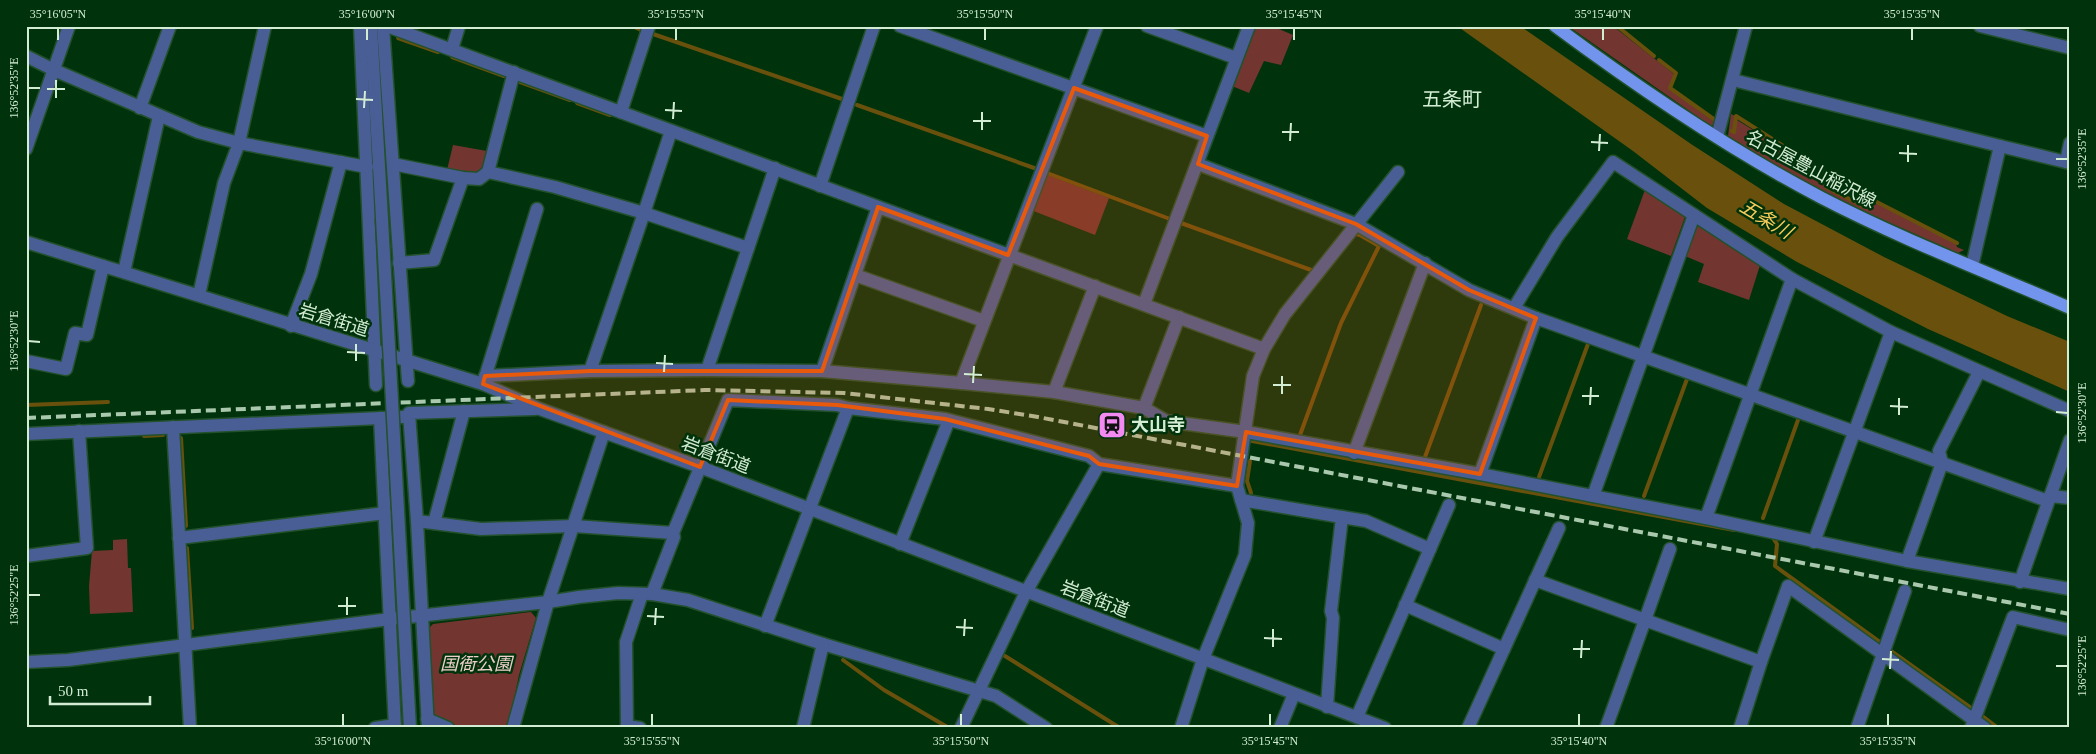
<svg xmlns="http://www.w3.org/2000/svg" width="2096" height="754" font-family="'Times New Roman','Noto Sans JP',serif">
<style>
.green{fill:#72352f}
.water{fill:#69510d}
.lines{fill:none;stroke-linecap:round;stroke-linejoin:round}
.stream{stroke:#69510d;stroke-width:4}
.minor-casing{stroke:#22512c;stroke-width:15}
.major-casing{stroke:#22512c;stroke-width:15}
.minor{stroke:#495e94;stroke-width:12}
.major{stroke:#7294ed;stroke-width:12}
.rail{stroke:#aac8ad;stroke-width:4;stroke-dasharray:10 5;stroke-linecap:butt}
.minor-bridge-casing{stroke:#22512c;stroke-width:15;stroke-linecap:butt}
.minor-bridge{stroke:#495e94;stroke-width:12}
.marked{fill:#e8590c;fill-opacity:0.2;stroke:#e8590c;stroke-width:4;stroke-linejoin:round}
.ticks{fill:none;stroke:#d3ecd4;stroke-width:2}
.labels{text-anchor:middle;dominant-baseline:central;stroke-width:5;stroke-linejoin:round;paint-order:stroke}
.street-label{font-size:18px;fill:#d3ecd4;stroke:#00330c}
.poi-label{font-size:18px;font-weight:bold;fill:#d3ecd4;stroke:#00330c;text-anchor:start}
.park-label{font-size:18px;font-style:italic;fill:#ecceca;stroke:#00330c}
.water-label{font-size:19px;font-style:italic;fill:#f7ca5a;stroke:#00330c}
.quarter-label{font-size:20px;fill:#d3ecd4;stroke:#00330c}
.neatline{fill:none;stroke:#d3ecd4;stroke-width:2}
.ticks-label{font-size:12px;text-anchor:middle;fill:#d3ecd4}
</style>
<rect width="100%" height="100%" fill="#00330c"/>
<g class="green">
<path d="M 1255,26 L 1272,26 L 1293,35 L 1281,65 L 1264,61 L 1249,93 L 1232,86 Z"/>
<path d="M 1568,26 L 1613,26 L 1674,74 L 1669,89 L 1716,123 L 1711,126 Z"/>
<path d="M 1731,114 L 1735,116 L 1733,131 L 1731,129 L 1731,131 L 1734,133 L 1737,120 L 1828,176 L 1825,188 L 1866,208 L 1868,199 L 1956,244 L 1957,247 L 1964,250 L 1958,253 L 1816,190 L 1728,136 Z"/>
<path d="M 453,145 L 487,151 L 481,172 L 475,175 L 447,170 Z"/>
<path d="M 1045,174 L 1109,198 L 1095,235 L 1031,210 Z"/>
<path d="M 1646,187 L 1686,214 L 1671,256 L 1627,239 Z"/>
<path d="M 1697,222 L 1761,262 L 1749,300 L 1698,282 L 1704,264 L 1685,256 Z"/>
<path d="M 127,539 L 128,568 L 131,568 L 133,612 L 90,614 L 89,586 L 92,551 L 113,550 L 113,540 Z"/>
<path d="M 531,612 L 536,618 L 519,675 L 508,728 L 463,728 L 437,718 L 434,715 L 429,628 L 433,624 Z"/>
</g>
<path class="water" d="M 1457,26 L 1520,26 L 1691,144 L 1784,204 L 1884,257 L 2007,316 L 2070,342 L 2070,392 L 1928,329 L 1797,262 L 1707,208 L 1633,151 Z"/>
<g class="lines">
<g class="stream">
<path d="M 632,26 L 641,30"/>
<path d="M 1617,26 L 1654,56"/>
<path d="M 653,34 L 842,99"/>
<path d="M 398,38 L 438,52"/>
<path d="M 452,57 L 504,76"/>
<path d="M 1659,60 L 1676,73 L 1670,88 L 1715,120 L 1718,118"/>
<path d="M 520,82 L 570,100"/>
<path d="M 577,103 L 610,115"/>
<path d="M 857,105 L 1037,169"/>
<path d="M 1732,131 L 1734,132 L 1736,116 L 1829,175 L 1826,187 L 1865,207 L 1867,197 L 1957,243"/>
<path d="M 1047,173 L 1170,219"/>
<path d="M 1181,223 L 1311,270"/>
<path d="M 26,405 L 108,402"/>
<path d="M 1300,435 L 1341,323 L 1379,246 L 1360,235 L 1356,234"/>
<path d="M 144,436 L 163,435"/>
<path d="M 181,438 L 186,526"/>
<path d="M 1252,441 L 1734,530"/>
<path d="M 1425,457 L 1481,305"/>
<path d="M 1250,461 L 1247,481 L 1251,493"/>
<path d="M 1539,477 L 1588,344"/>
<path d="M 1644,496 L 1687,379"/>
<path d="M 1763,518 L 1798,420"/>
<path d="M 1773,538 L 1777,544 L 1775,566 L 1880,642"/>
<path d="M 187,548 L 192,628"/>
<path d="M 1891,651 L 1971,708"/>
<path d="M 1005,656 L 1120,728"/>
<path d="M 843,660 L 884,690 L 949,728"/>
<path d="M 1981,715 L 1998,728"/>
</g>
<defs>
<g id="minor">
<path d="M 360,26 L 376,385"/>
<path d="M 371,26 L 382,219"/>
<path d="M 383,26 L 408,381"/>
<path d="M 387,26 L 1264,349"/>
<path d="M 900,26 L 1207,136"/>
<path d="M 1147,26 L 1236,58"/>
<path d="M 1980,26 L 2070,48"/>
<path d="M 452,49 L 459,26"/>
<path d="M 26,56 L 54,70 L 198,132 L 239,143 L 367,167"/>
<path d="M 1733,80 L 2000,146"/>
<path d="M 140,108 L 170,26"/>
<path d="M 621,112 L 649,26"/>
<path d="M 1717,137 L 1746,26"/>
<path d="M 26,149 L 69,26"/>
<path d="M 2066,162 L 2070,143"/>
<path d="M 393,164 L 463,178 L 479,179 L 488,172 L 555,187 L 644,213 L 671,131"/>
<path d="M 1198,164 L 1356,224 L 1469,290 L 1536,318 L 2048,501"/>
<path d="M 775,168 L 707,370 L 822,371 L 961,383 L 1097,26"/>
<path d="M 488,172 L 514,72"/>
<path d="M 820,186 L 874,26"/>
<path d="M 26,242 L 483,384 L 540,409 L 700,467 L 1385,728"/>
<path d="M 399,263 L 434,260 L 463,178"/>
<path d="M 1972,266 L 2000,146 L 2070,163"/>
<path d="M 124,272 L 159,116"/>
<path d="M 855,275 L 984,321"/>
<path d="M 199,295 L 224,183 L 239,143 L 265,26"/>
<path d="M 1144,304 L 1249,26"/>
<path d="M 1514,308 L 1557,237 L 1613,162 L 1792,279 L 1891,332 L 2070,411"/>
<path d="M 291,326 L 311,274 L 341,162"/>
<path d="M 26,361 L 66,369 L 75,333 L 87,335 L 103,266"/>
<path d="M 707,370 L 590,371 L 644,213 L 748,248"/>
<path d="M 822,371 L 878,207"/>
<path d="M 485,376 L 590,371"/>
<path d="M 961,383 L 1054,392 L 1144,408 L 1166,421 L 1246,432 L 1480,474 L 1706,518 L 1907,561 L 2070,589"/>
<path d="M 483,384 L 537,209"/>
<path d="M 1054,392 L 1095,286"/>
<path d="M 1144,408 L 1179,317"/>
<path d="M 380,418 L 395,728"/>
<path d="M 173,427 L 190,728"/>
<path d="M 26,434 L 403,417"/>
<path d="M 1354,453 L 1425,263"/>
<path d="M 1480,474 L 1536,318"/>
<path d="M 1593,496 L 1694,215"/>
<path d="M 2050,496 L 2070,498"/>
<path d="M 1241,500 L 1342,517 L 1331,611 L 1333,618 L 1327,707"/>
<path d="M 1342,517 L 1366,521 L 1430,549"/>
<path d="M 1706,518 L 1792,279"/>
<path d="M 417,521 L 481,529 L 574,526 L 673,533 L 728,400 L 837,405 L 848,408 L 945,419 L 1089,456 L 1099,464 L 1237,486"/>
<path d="M 434,523 L 464,411"/>
<path d="M 179,538 L 385,513"/>
<path d="M 1814,542 L 1891,332"/>
<path d="M 900,544 L 949,420"/>
<path d="M 26,556 L 87,548 L 79,431"/>
<path d="M 1907,561 L 1942,463 L 1939,451 L 1979,372"/>
<path d="M 1535,580 L 1645,620 L 1670,549"/>
<path d="M 2020,582 L 2070,440"/>
<path d="M 652,594 L 674,537 L 673,533"/>
<path d="M 1405,605 L 1504,649"/>
<path d="M 765,626 L 848,408"/>
<path d="M 26,662 L 68,660 L 390,619 L 548,602 L 579,597 L 618,593 L 652,594 L 688,600 L 823,644 L 996,696 L 1046,728"/>
<path d="M 1357,717 L 1449,505"/>
<path d="M 427,719 L 448,728"/>
<path d="M 375,728 L 395,725"/>
<path d="M 428,728 L 417,521 L 409,413 L 535,409"/>
<path d="M 513,728 L 548,602 L 604,432"/>
<path d="M 640,728 L 627,726 L 626,642 L 642,594"/>
<path d="M 803,728 L 823,644"/>
<path d="M 961,728 L 1026,592 L 1099,464"/>
<path d="M 1181,728 L 1203,659 L 1245,555 L 1248,523 L 1237,486 L 1253,376 L 1264,349 L 1285,314 L 1398,172"/>
<path d="M 1280,728 L 1294,694"/>
<path d="M 1468,728 L 1559,528"/>
<path d="M 1606,728 L 1645,620 L 1761,662"/>
<path d="M 1740,728 L 1761,662 L 1788,586 L 1985,728"/>
<path d="M 1857,728 L 1905,591"/>
<path d="M 1971,728 L 2013,617 L 2070,630"/>
</g>
<path id="major" d="M 1555,26 C 1640,89 1728,149 1822,198 C 1901,239 1987,272 2070,308"/>
</defs>
<use href="#minor" class="minor-casing"/>
<use href="#major" class="major-casing"/>
<use href="#minor" class="minor"/>
<use href="#major" class="major"/>
<path class="rail" d="M 26,418 L 705,390 L 844,393 L 988,409 L 1038,417 L 2070,614"/>
<defs>
<path id="minor-bridge" d="M 382,219 L 410,728"/>
</defs>
<use href="#minor-bridge" class="minor-bridge-casing"/>
<use href="#minor-bridge" class="minor-bridge"/>
</g>
<path class="marked" d="M 1074,88 L 1207,136 L 1198,164 L 1356,224 L 1469,290 L 1536,318 L 1480,474 L 1246,432 L 1237,486 L 1099,464 L 1089,456 L 945,419 L 837,405 L 728,400 L 700,467 L 483,384 L 485,376 L 590,371 L 822,371 L 878,207 L 1008,255 Z"/>
<path class="ticks" d="M 58,40 L 58,28M 367,40 L 367,28M 676,40 L 676,28M 985,40 L 985,28M 1294,40 L 1294,28M 1603,40 L 1603,28M 1912,40 L 1912,28M 28,88 L 40,88M 47,89 L 65,89M 56,98 L 56,80M 356,99 L 373,100M 364,108 L 365,91M 665,110 L 682,111M 673,119 L 674,102M 973,121 L 991,121M 982,130 L 982,112M 1282,132 L 1299,132M 1290,141 L 1291,123M 1591,142 L 1608,143M 1599,151 L 1600,134M 1899,153 L 1917,154M 2056,159 L 2068,159M 1908,162 L 1908,145M 28,341 L 40,342M 347,352 L 365,353M 356,361 L 356,344M 656,363 L 673,364M 664,372 L 665,355M 964,374 L 982,375M 973,383 L 974,366M 1273,385 L 1291,385M 1282,394 L 1282,376M 1582,396 L 1599,396M 1590,405 L 1591,387M 1890,406 L 1908,407M 2056,412 L 2068,413M 1899,415 L 1899,398M 28,595 L 40,595M 338,606 L 356,606M 347,615 L 347,597M 647,616 L 664,617M 655,625 L 656,608M 956,627 L 973,628M 964,636 L 965,619M 1264,638 L 1282,639M 1273,647 L 1273,629M 1573,649 L 1590,649M 1581,658 L 1582,640M 1882,659 L 1899,660M 2056,666 L 2068,666M 1890,669 L 1891,651M 343,726 L 343,714M 652,726 L 652,714M 961,726 L 961,714M 1270,726 L 1270,714M 1579,726 L 1579,714M 1888,726 L 1888,714"/>
<defs>
<symbol id="station-square" viewBox="-11 -11 22 22"><rect x="-9" y="-9" width="18" height="18" rx="4" fill="#f28af2" stroke="#00330c"/><path d="M-3-6H3Q5-6 5-4V2Q5 4 3 4L4.5 6H3L1.5 4h-3L-3 6H-4.5L-3 4Q-5 4-5 2V-4Q-5-6-3-6ZM-3.5-4v3h7v-3ZM-3.5 1v1.5H-2V1ZM2 1v1.5H3.5V1Z" fill="#111"/></symbol>
</defs>
<g fill-rule="evenodd">
<use href="#station-square" x="1096" y="409" width="32" height="32"/>
</g>
<g class="labels">
<g class="street-label">
<text transform="translate(1811 169) rotate(28)">名古屋豊山稲沢線</text>
<text transform="translate(334 320) rotate(17)">岩倉街道</text>
<text transform="translate(716 455) rotate(21)">岩倉街道</text>
<text transform="translate(1095 599) rotate(21)">岩倉街道</text>
</g>
<g class="poi-label">
<text x="1131" y="425">大山寺</text>
</g>
<g class="park-label">
<text x="476" y="664">国衙公園</text>
</g>
<g class="water-label">
<text transform="translate(1766 219) rotate(31)">五条川</text>
</g>
<g class="quarter-label">
<text x="1452" y="99">五条町</text>
</g>
</g>
<rect width="2096" height="754" fill="none" stroke="#00330c" stroke-width="55"/>
<path d="M50 696v8h100v-8" fill="none" stroke="#d3ecd4" stroke-width="2.5"/>
<text x="58" y="696" font-size="15" fill="#d3ecd4" stroke="#00330c" stroke-width="4" paint-order="stroke">50 m</text>
<rect x="28" y="28" width="2040" height="698" class="neatline"/>
<g class="ticks-label">
<text x="58" y="18">35°16'05"N</text>
<text x="367" y="18">35°16'00"N</text>
<text x="676" y="18">35°15'55"N</text>
<text x="985" y="18">35°15'50"N</text>
<text x="1294" y="18">35°15'45"N</text>
<text x="1603" y="18">35°15'40"N</text>
<text x="1912" y="18">35°15'35"N</text>
<text transform="translate(14 88) rotate(-90)" y="4">136°52'35"E</text>
<text transform="translate(2082 159) rotate(-90)" y="4">136°52'35"E</text>
<text transform="translate(14 341) rotate(-90)" y="4">136°52'30"E</text>
<text transform="translate(2082 413) rotate(-90)" y="4">136°52'30"E</text>
<text transform="translate(14 595) rotate(-90)" y="4">136°52'25"E</text>
<text transform="translate(2082 666) rotate(-90)" y="4">136°52'25"E</text>
<text x="343" y="745">35°16'00"N</text>
<text x="652" y="745">35°15'55"N</text>
<text x="961" y="745">35°15'50"N</text>
<text x="1270" y="745">35°15'45"N</text>
<text x="1579" y="745">35°15'40"N</text>
<text x="1888" y="745">35°15'35"N</text>
</g>
</svg>
